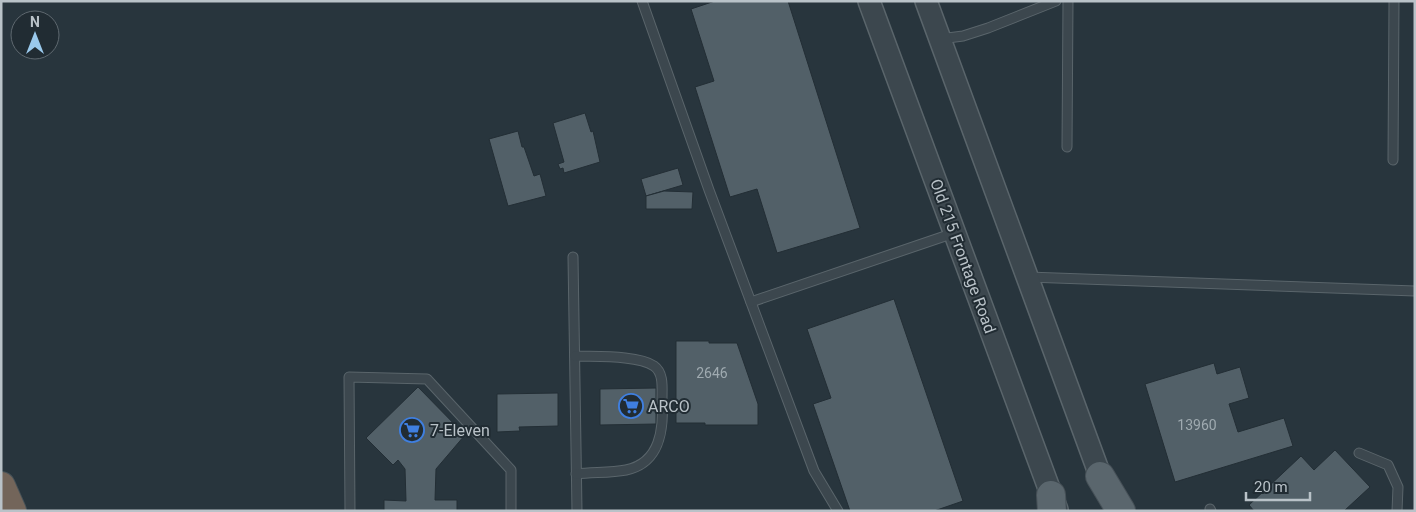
<svg xmlns="http://www.w3.org/2000/svg" width="1416" height="512" font-family="Roboto,sans-serif">
<style>
.building{fill:#526068;stroke:#232e35}
.lines{fill:none;stroke-linecap:round;stroke-linejoin:round}
.service-casing{stroke:#5a656b;stroke-width:11}
.tertiary-casing{stroke:#5a656b;stroke-width:24}
.primary-casing{stroke:#465057;stroke-width:30}
.motorway-casing{stroke:#475258;stroke-width:30}
.service{stroke:#3c474e;stroke-width:9}
.tertiary{stroke:#3c474e;stroke-width:21}
.primary{stroke:#5a666d;stroke-width:28}
.motorway{stroke:#73655a;stroke-width:28}
.labels{text-anchor:middle;dominant-baseline:central;stroke-width:4;stroke-linejoin:round;paint-order:stroke}
.number-label{font-size:14px;fill:#9faab0}
.street-label{font-size:16px;fill:#b9c2c8;stroke:#212c33}
.poi-label{font-size:16px;fill:#b9c2c8;stroke:#212c33;text-anchor:start}
</style>
<rect width="100%" height="100%" fill="#28353d"/>
<g class="building">
<path d="M 715,1 L 788,1 L 860,228 L 777,253 L 757,189 L 730,197 L 695,87 L 714,81 L 691,9 Z"/>
<path d="M 585,113 L 591,132 L 593,131 L 600,162 L 564,173 L 563,168 L 560,169 L 558,164 L 564,162 L 553,123 Z"/>
<path d="M 518,131 L 522,147 L 524,147 L 534,176 L 540,174 L 546,196 L 508,206 L 489,139 Z"/>
<path d="M 678,168 L 683,185 L 646,196 L 641,179 Z"/>
<path d="M 664,191 L 693,192 L 692,209 L 646,209 L 646,196 Z"/>
<path d="M 894,299 L 963,501 L 934,511 L 850,511 L 813,404 L 831,398 L 807,329 Z"/>
<path d="M 676,341 L 709,341 L 709,343 L 737,343 L 758,404 L 758,425 L 705,425 L 705,423 L 676,423 Z"/>
<path d="M 1214,363 L 1217,374 L 1240,367 L 1249,398 L 1229,404 L 1238,432 L 1284,418 L 1293,446 L 1175,482 L 1145,384 Z"/>
<path d="M 418,387 L 465,435 L 436,469 L 435,500 L 457,500 L 457,511 L 384,511 L 384,500 L 406,501 L 405,469 L 398,460 L 393,465 L 366,438 Z"/>
<path d="M 656,388 L 656,424 L 600,425 L 600,389 Z"/>
<path d="M 558,393 L 558,426 L 519,427 L 520,431 L 497,432 L 497,394 Z"/>
<path d="M 1335,450 L 1370,487 L 1344,511 L 1254,511 L 1249,505 L 1301,456 L 1314,470 Z"/>
</g>
<g class="lines">
<defs>
<g id="service">
<path d="M 642,1 L 709,190 L 814,471 L 838,511"/>
<path d="M 940,39 L 963,36 L 988,28 L 1056,1"/>
<path d="M 1067,147 L 1068,1"/>
<path d="M 1393,160 L 1394,1"/>
<path d="M 573,257 L 577,511"/>
<path d="M 1028,277 L 1415,291"/>
<path d="M 751,302 L 954,233"/>
<path d="M 575,356 C 595,357 638,355 654,366 C 664,373 662,388 662,399 C 664,428 661,463 626,470 C 610,473 593,472 576,474"/>
<path d="M 1359,453 L 1388,465 L 1398,487 L 1397,511"/>
<path d="M 1210,509 L 1211,511"/>
<path d="M 350,511 L 349,377 L 427,379 L 511,470 L 511,511"/>
</g>
<g id="tertiary">
<path d="M 869,1 L 1057,510"/>
<path d="M 926,1 L 1105,489"/>
</g>
<g id="primary">
<path d="M 1100,476 L 1121,511"/>
<path d="M 1051,495 L 1052,511"/>
</g>
<path id="motorway" d="M 1,486 L 12,511"/>
</defs>
<use href="#service" class="service-casing"/>
<use href="#tertiary" class="tertiary-casing"/>
<use href="#primary" class="primary-casing"/>
<use href="#motorway" class="motorway-casing"/>
<use href="#service" class="service"/>
<use href="#tertiary" class="tertiary"/>
<use href="#primary" class="primary"/>
<use href="#motorway" class="motorway"/>
</g>
<defs>
<symbol id="supermarket-ring" viewBox="-11 -11 22 22"><circle r="9.5" fill="#212c33" stroke="#3f7fe0" stroke-width="1.5"/><path d="M-6-5.5h2.5l.6 2H6L4.5 2H-2.5L-4.4-4H-6ZM-1.5 3.2a1.3 1.3 0 1 0 .1 0ZM3 3.2a1.3 1.3 0 1 0 .1 0Z" fill="#3f7fe0"/></symbol>
</defs>
<g fill-rule="evenodd">
<use href="#supermarket-ring" x="617" y="392" width="28" height="28"/>
<use href="#supermarket-ring" x="398" y="416" width="28" height="28"/>
</g>
<g class="labels">
<g class="number-label">
<text x="712" y="373">2646</text>
<text x="1197" y="425">13960</text>
</g>
<g class="street-label">
<text transform="translate(963 256) rotate(70)">Old 215 Frontage Road</text>
</g>
<g class="poi-label">
<text x="648" y="406">ARCO</text>
<text x="430" y="430">7-Eleven</text>
</g>
</g>
<rect width="1416" height="512" fill="none" stroke="#b9c2c8" stroke-width="5"/>
<g transform="translate(35 35)"><circle r="24" fill="#212c33" stroke="#5e686f"/>
<path d="M0-4L9 19L0 12L-9 19Z" fill="#9ac9ec"/>
<text y="-8" font-size="14" font-weight="bold" text-anchor="middle" fill="#b9c2c8">N</text>
</g>
<path d="M1246 492v8h64v-8" fill="none" stroke="#b9c2c8" stroke-width="2.5"/>
<text x="1254" y="492" font-size="15" fill="#b9c2c8" stroke="#212c33" stroke-width="4" paint-order="stroke">20 m</text>
</svg>
